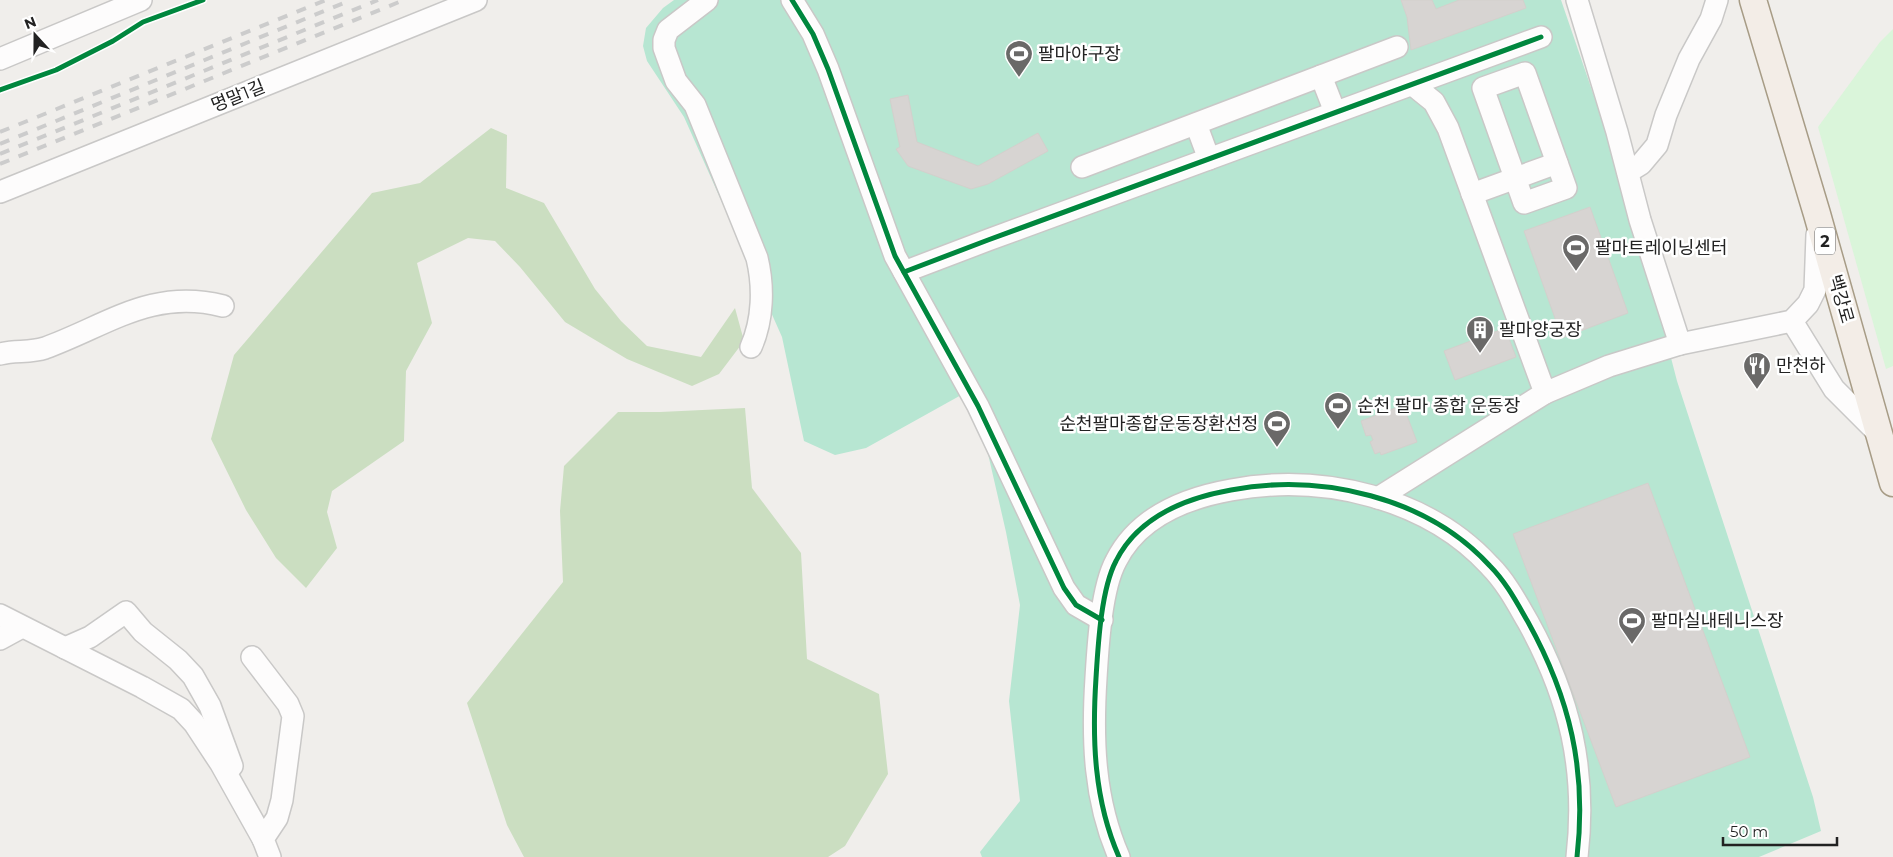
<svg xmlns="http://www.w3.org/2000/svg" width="1893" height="857" font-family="Montserrat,'Noto Sans KR',sans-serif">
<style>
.forest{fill:#cbdec1}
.park{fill:#daf5da}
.pitch{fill:#b7e6d2}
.building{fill:#d7d4d2;stroke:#d3d0cc}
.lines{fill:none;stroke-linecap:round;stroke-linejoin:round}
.minor-casing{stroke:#c9c8c7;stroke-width:24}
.major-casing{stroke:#a79c86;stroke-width:29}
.minor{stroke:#fdfcfc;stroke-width:21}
.major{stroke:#f3ede7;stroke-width:26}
.rail{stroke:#ccc;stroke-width:4;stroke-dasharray:10 10;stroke-linecap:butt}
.cycleway-casing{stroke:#fff;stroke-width:8}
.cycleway{stroke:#00873e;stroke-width:5}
.labels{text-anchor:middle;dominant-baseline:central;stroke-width:5;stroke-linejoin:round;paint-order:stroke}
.shield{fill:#fff;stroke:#646464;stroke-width:1}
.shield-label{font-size:16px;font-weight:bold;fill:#222}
.poi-label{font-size:18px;fill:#222;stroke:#fff;text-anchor:start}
.street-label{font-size:18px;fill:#222;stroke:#fff}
</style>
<rect width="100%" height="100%" fill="#f0eeeb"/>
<g class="forest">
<path d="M 491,128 L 507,135 L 506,188 L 544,203 L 595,289 L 621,321 L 647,346 L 701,357 L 735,308 L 744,341 L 719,374 L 692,386 L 627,359 L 565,322 L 520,267 L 495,241 L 468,238 L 417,263 L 432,323 L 406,371 L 404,441 L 332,491 L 327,512 L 337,548 L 306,588 L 276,558 L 246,510 L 211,439 L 234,355 L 372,193 L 420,183 Z"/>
<path d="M 745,408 L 752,488 L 801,553 L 807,659 L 879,694 L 888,774 L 845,846 L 828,857 L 524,857 L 507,825 L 467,703 L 563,582 L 560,511 L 564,466 L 618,412 L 660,412 Z"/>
</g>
<path class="park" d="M 1893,29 L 1893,366 L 1886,369 L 1818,127 L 1880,42 Z"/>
<path class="pitch" d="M 674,0 L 1561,0 L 1632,207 L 1677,381 L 1813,797 L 1821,831 L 1759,857 L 982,857 L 980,852 L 1020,801 L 1009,701 L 1020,605 L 1006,532 L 980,419 L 963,394 L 866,448 L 835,455 L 804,441 L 782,337 L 684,117 L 647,61 L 643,46 L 646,28 L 663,8 Z"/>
<g class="building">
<path d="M 1401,0 L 1432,0 L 1436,9 L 1459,0 L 1523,0 L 1526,8 L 1411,50 L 1407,17 Z"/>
<path d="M 908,95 L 917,142 L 978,166 L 1038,133 L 1048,151 L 988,184 L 971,189 L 908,166 L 896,149 L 900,147 L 890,99 Z"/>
<path d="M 1590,207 L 1628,313 L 1562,338 L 1524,231 Z"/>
<path d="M 1505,328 L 1516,357 L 1455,380 L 1444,351 Z"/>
<path d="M 1403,405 L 1417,442 L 1381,455 L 1380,452 L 1375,454 L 1370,442 L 1373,440 L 1371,435 L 1366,436 L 1361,421 Z"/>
<path d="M 1648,483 L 1750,757 L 1616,807 L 1513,534 Z"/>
</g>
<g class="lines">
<defs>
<g id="minor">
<path d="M 707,0 L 668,30 L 664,40 L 664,48 L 676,81 L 695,105 L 757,258 C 764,287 763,320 751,347"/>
<path d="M 792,0 L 813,34 L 828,69 L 895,256 L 978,406 L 1064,588 L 1076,605 L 1102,620"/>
<path d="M 1577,0 L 1617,132 L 1640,220 L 1680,344 L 1792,321 L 1808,304 L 1815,290 L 1817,235"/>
<path d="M 0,59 L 141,0"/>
<path d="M 1525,73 L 1566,188 L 1524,203 L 1483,88 Z"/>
<path d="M 1321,76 L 1335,112"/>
<path d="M 1196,124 L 1209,159"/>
<path d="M 1082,167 L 1397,47"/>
<path d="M 1628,172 L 1641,164 L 1657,145 L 1666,115 L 1689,59 L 1711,19 L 1717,0"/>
<path d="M 0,192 L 476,0"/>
<path d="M 1472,194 L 1557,163"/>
<path d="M 904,272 L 988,240 L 1541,37"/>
<path d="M 1792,321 L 1834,389 L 1880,435"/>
<path d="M 0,354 C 15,350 30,353 45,348 C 108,325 152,288 223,306"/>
<path d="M 1545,393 L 1609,366 L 1680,344"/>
<path d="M 1378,498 L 1545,393 L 1448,128 L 1434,102 L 1413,85"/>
<path d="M 0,615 L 142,687 L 181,709 L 194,723 L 221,764 L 263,839"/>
<path d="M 0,639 L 22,627"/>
<path d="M 65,648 L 90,637 L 126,612 L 143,632 L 178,660 L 193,676 L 210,706 L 232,766"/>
<path d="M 252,657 L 288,704 L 293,716 L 282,800 L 277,818 L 263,839 L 270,857"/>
<path d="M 1119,857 C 1094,800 1092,740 1096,678 C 1098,646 1101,589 1116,561 C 1138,517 1186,498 1231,490 C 1321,473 1427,497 1490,566 C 1506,582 1517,603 1528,622 C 1570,698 1587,770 1577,857"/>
</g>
<path id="major" d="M 1753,0 L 1817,214 L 1893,483"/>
</defs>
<use href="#minor" class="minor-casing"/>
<use href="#major" class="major-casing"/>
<use href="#minor" class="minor"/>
<use href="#major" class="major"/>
<g class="rail">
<path d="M 0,132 L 326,0"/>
<path d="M 0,144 L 351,0"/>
<path d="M 0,154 L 378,0"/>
<path d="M 0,164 L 404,0"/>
</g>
<defs>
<g id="cycleway">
<path d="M 792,0 L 813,34 L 828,69 L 895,256 L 978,406 L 1064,588 L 1076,605 L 1102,620"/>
<path d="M 0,90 L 56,70 L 113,41 L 143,22 L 203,0"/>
<path d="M 904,272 L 988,240 L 1541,37"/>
<path d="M 1119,857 C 1094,800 1092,740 1096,678 C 1098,646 1101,589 1116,561 C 1138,517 1186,498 1231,490 C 1321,473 1427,497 1490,566 C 1506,582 1517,603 1528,622 C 1570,698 1587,770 1577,857"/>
</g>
</defs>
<use href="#cycleway" class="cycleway-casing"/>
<use href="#cycleway" class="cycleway"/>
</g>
<defs>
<symbol id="stadium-pin" viewBox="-11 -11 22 30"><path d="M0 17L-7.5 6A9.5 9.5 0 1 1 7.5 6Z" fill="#6a6968" stroke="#fff"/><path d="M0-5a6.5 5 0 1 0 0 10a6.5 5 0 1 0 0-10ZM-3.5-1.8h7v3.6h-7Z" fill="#fff"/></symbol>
<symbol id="building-pin" viewBox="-11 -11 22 30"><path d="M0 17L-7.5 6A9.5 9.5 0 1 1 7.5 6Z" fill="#6a6968" stroke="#fff"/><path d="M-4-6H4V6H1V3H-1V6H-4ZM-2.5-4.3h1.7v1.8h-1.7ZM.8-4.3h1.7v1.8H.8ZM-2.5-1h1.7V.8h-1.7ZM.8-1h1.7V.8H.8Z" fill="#fff"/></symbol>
<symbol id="restaurant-pin" viewBox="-11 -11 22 30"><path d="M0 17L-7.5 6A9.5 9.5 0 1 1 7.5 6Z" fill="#6a6968" stroke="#fff"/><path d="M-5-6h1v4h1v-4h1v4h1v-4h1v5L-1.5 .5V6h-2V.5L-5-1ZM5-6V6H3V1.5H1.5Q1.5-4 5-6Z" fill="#fff"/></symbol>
</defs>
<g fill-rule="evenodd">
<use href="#stadium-pin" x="1003" y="38" width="32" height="43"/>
<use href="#stadium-pin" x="1560" y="232" width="32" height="43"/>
<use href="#building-pin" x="1464" y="314" width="32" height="43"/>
<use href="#restaurant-pin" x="1741" y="350" width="32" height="43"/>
<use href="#stadium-pin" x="1322" y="390" width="32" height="43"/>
<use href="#stadium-pin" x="1261" y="408" width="32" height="43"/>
<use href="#stadium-pin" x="1616" y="605" width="32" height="43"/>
</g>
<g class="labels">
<rect class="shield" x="1815" y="227.5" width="20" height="27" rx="4"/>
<g class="shield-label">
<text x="1825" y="241">2</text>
</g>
<g class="poi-label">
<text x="1038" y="54">팔마야구장</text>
<text x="1595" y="248">팔마트레이닝센터</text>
<text x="1499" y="330">팔마양궁장</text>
<text x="1776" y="366">만천하</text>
<text x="1357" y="406">순천 팔마 종합 운동장</text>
<text x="1258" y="424" text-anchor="end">순천팔마종합운동장환선정</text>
<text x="1651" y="621">팔마실내테니스장</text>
</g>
<g class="street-label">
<text transform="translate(238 96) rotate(-22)">명말1길</text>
<text transform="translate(1841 299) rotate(74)">백강로</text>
</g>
</g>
<g transform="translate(35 35) rotate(339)" stroke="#ffffff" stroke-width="4" paint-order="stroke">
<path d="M0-4L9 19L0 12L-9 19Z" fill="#222222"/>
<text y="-8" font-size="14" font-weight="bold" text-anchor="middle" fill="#222222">N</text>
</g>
<path d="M1723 837v8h114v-8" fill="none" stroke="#222222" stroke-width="2.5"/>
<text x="1730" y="837" font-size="15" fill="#222222" stroke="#ffffff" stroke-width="4" paint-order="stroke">50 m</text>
</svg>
